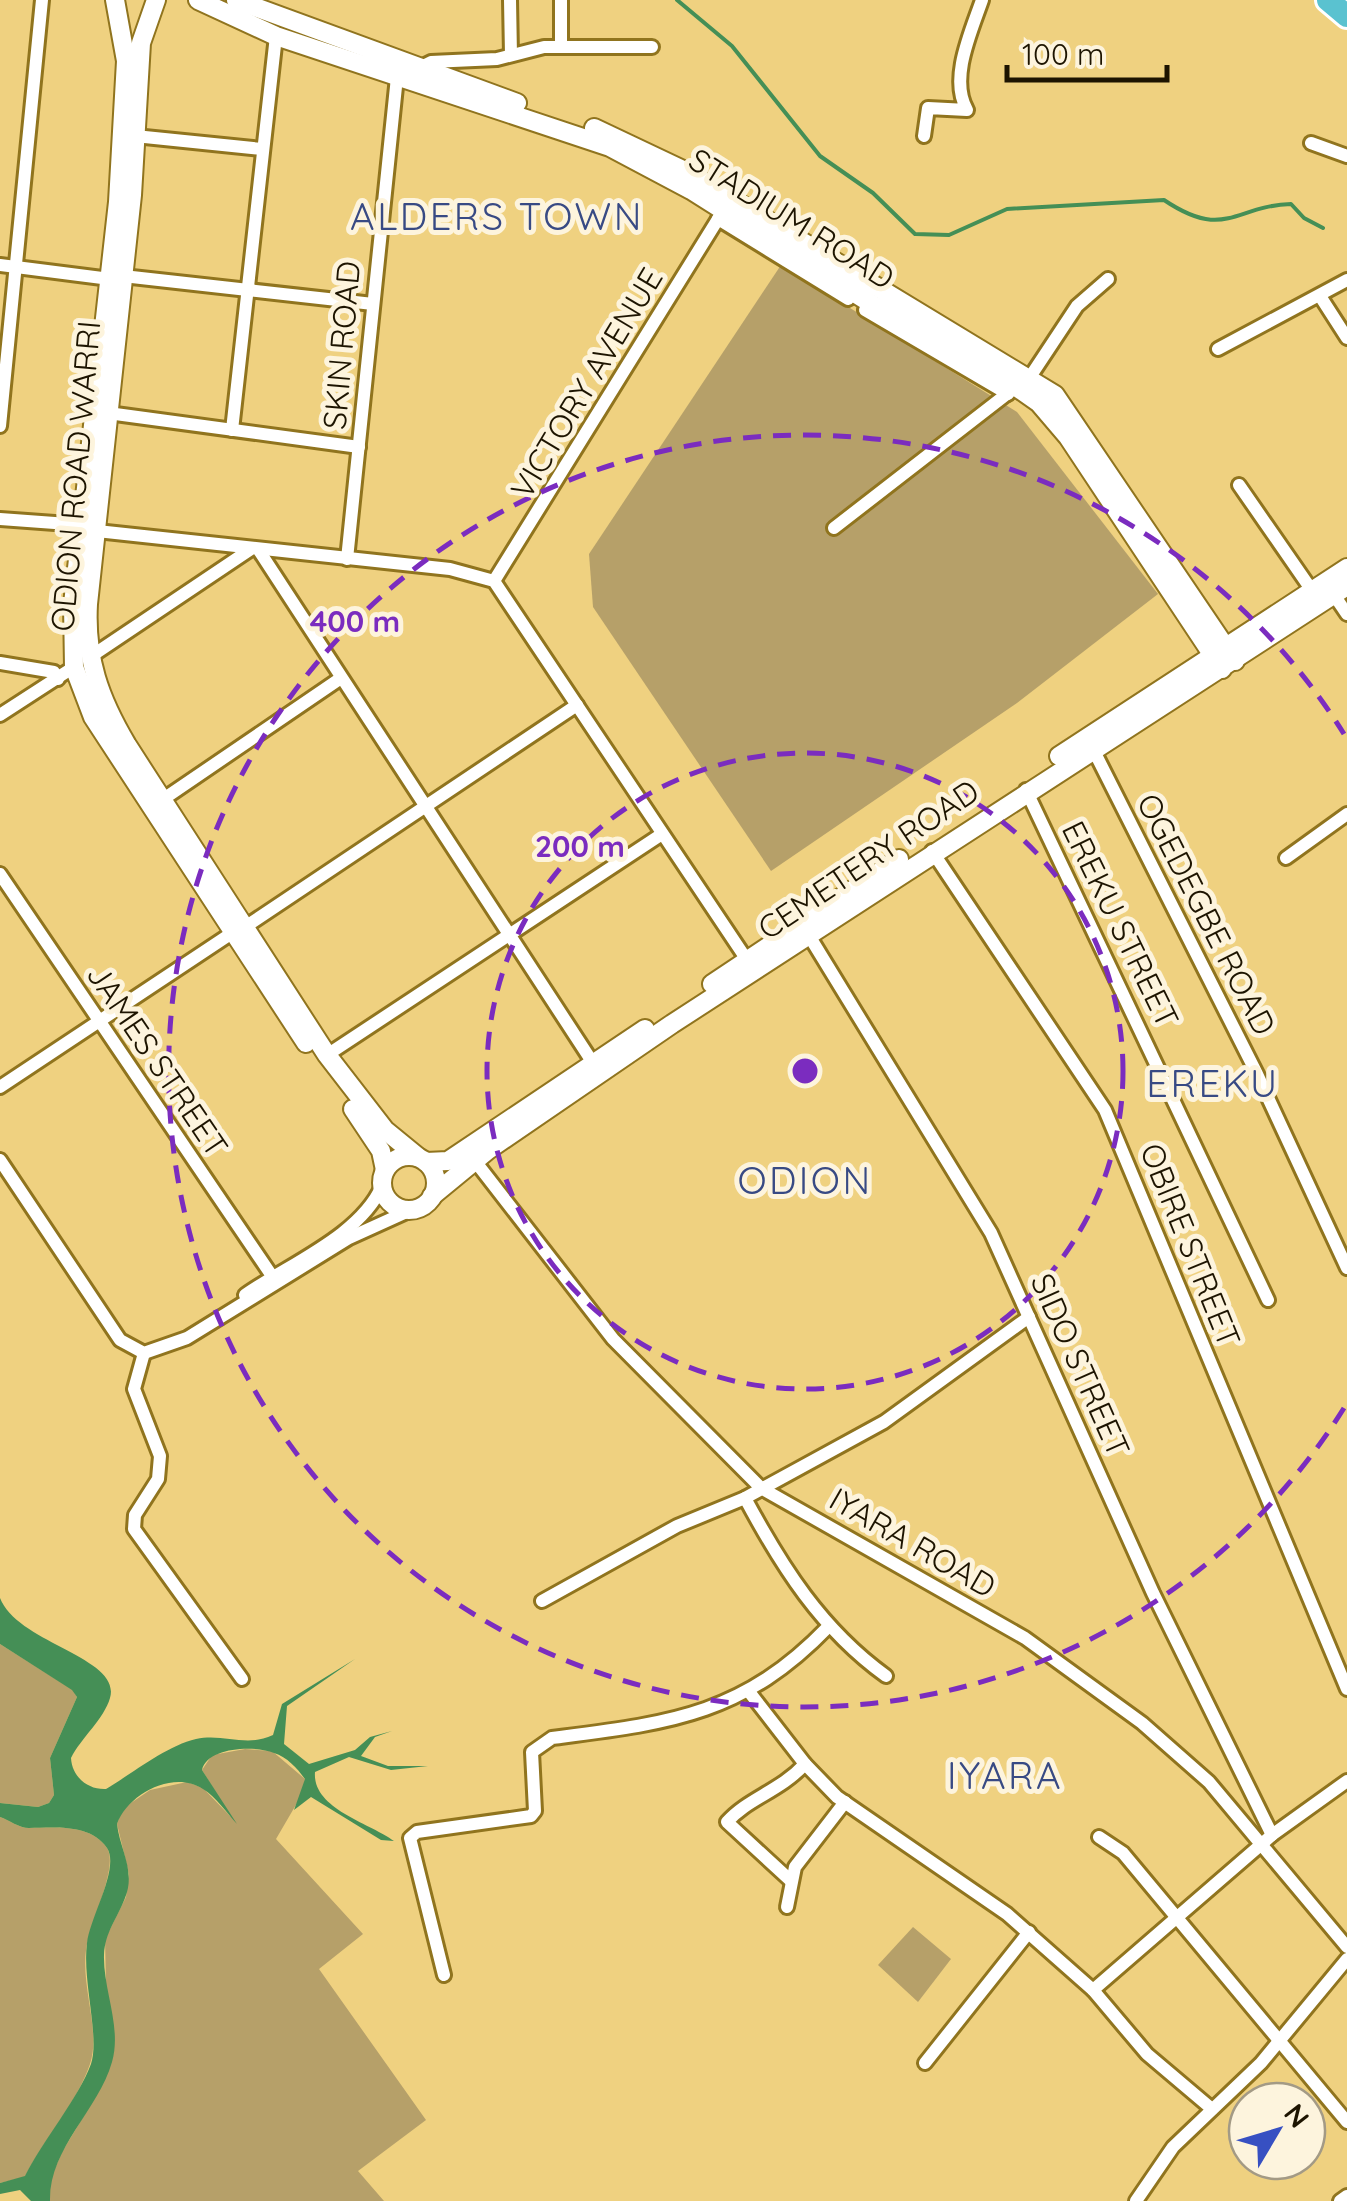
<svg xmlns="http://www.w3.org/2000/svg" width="1347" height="2201" font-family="Quicksand,sans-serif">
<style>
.green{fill:#b6a069}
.water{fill:#458f56}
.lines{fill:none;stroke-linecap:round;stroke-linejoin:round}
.stream{stroke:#458f56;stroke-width:4}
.minor-casing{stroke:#90741e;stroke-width:18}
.secondary-casing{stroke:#90741e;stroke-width:22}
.trunk-casing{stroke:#fff;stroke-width:28}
.minor{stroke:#fff;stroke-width:12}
.secondary{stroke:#fff;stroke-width:18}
.trunk{stroke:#5ac2d0;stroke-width:22}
.ring{fill:none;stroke:#7b2cbf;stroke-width:5;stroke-dasharray:18 12}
.labels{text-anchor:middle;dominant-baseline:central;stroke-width:10;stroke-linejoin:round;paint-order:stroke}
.street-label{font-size:32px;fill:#1d1400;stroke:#fdf4dd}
.quarter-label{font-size:38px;letter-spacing:2.5px;fill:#384a84;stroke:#fdf4dd}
.centre{fill:#7b2cbf;stroke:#fdf4dd;stroke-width:5}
.ring-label{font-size:30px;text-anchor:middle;font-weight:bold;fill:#7b2cbf;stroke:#fdf4dd;stroke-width:10;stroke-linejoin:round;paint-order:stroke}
</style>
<rect width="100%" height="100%" fill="#efd180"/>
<g class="green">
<path d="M 781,265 L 1017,412 L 1158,594 L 1017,703 L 771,871 L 593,607 L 589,554 Z"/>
<path d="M 0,1644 L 73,1690 L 77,1697 L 50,1758 L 54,1795 L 49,1803 L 38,1807 L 0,1803 Z"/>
<path d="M 245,1749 L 272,1751 L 305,1779 L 304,1791 L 276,1839 L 363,1934 L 319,1969 L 426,2120 L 358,2171 L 384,2201 L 50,2201 L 50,2180 L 62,2152 L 91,2104 L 106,1985 L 105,1939 L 126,1897 L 129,1874 L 117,1824 L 122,1809 L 150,1790 L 187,1782 L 203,1788 L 231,1817 L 202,1770 L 212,1755 Z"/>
<path d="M 0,1817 C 9,1820 19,1828 29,1828 C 53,1828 90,1823 107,1848 C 119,1867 89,1925 86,1950 C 81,1988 101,2032 90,2064 C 77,2103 43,2140 25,2177 L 0,2183 Z"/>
<path d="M 913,1927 L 951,1959 L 918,2002 L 878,1965 Z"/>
</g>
<path class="water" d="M 0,1598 C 18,1644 122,1657 110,1698 C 104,1719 81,1738 71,1758 C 72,1777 88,1790 106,1789 C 133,1773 166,1746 196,1739 C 224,1733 246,1748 273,1735 L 282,1704 L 355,1659 L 287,1706 L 284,1744 L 309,1764 L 355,1750 L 370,1737 L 392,1731 L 375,1737 L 361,1756 L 388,1766 L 428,1766 L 391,1770 L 349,1757 L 315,1772 C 312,1809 370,1823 394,1841 L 381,1840 L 311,1797 L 294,1810 L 305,1779 C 297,1768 287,1757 274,1753 C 255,1745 207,1747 202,1770 L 237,1824 C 227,1813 216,1797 203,1789 C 173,1769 127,1795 117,1824 C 120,1850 136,1871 125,1898 C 117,1919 105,1932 104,1955 C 103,1990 122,2027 112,2062 C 98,2111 49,2148 50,2201 L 31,2201 L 20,2190 L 0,2194 L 0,2183 L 25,2176 C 42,2142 79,2097 91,2064 C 100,2037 82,1981 87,1943 C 90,1917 120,1868 107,1848 C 90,1823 53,1828 29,1828 C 19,1828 9,1820 0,1817 L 0,1803 L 38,1807 L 49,1803 L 54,1795 L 50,1758 L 77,1697 L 72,1690 L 0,1644 Z"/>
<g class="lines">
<path class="stream" d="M 677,0 L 732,46 L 820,156 L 873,193 L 915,234 L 949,235 L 1007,209 L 1164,200 C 1225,241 1234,206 1291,204 L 1304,218 L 1323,228"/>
<defs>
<g id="minor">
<path d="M 510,0 L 511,55"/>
<path d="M 561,0 L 561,47"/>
<path d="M 417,69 L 431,62 L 497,59 L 544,47 L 652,47"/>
<path d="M 135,136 L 262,149"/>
<path d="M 924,136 L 928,108 L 967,110 C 949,79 971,32 982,0"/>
<path d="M 1311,143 L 1347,156"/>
<path d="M 718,219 L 848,299"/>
<path d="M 0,265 L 110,279"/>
<path d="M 123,276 L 373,304"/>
<path d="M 1320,296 L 1347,338"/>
<path d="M 865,310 L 1008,394"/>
<path d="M 1218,349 L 1347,280"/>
<path d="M 1030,377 L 1077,306 L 1108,279"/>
<path d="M 108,413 L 359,447"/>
<path d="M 0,426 L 42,0"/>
<path d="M 232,430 L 276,36"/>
<path d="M 1239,485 L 1313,592"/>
<path d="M 0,519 L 82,525"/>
<path d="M 834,528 L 1012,390"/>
<path d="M 97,531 L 450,569 L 494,581 L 747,960"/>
<path d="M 258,549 L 593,1063"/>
<path d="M 347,559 L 397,77"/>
<path d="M 494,581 L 723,211"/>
<path d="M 1334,595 L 1347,614"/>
<path d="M 90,657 L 251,549"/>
<path d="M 0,663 L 54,672 L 58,679"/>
<path d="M 0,715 L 74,667"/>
<path d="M 1093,749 L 1257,1074 L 1347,1268"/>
<path d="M 1026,790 L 1268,1300"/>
<path d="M 162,800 L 341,678"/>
<path d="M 932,851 L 1105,1110 L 1347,1689"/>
<path d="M 1286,858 L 1347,814"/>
<path d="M 0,874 L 272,1276"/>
<path d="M 245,927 L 577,705"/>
<path d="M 808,934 L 991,1233 L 1153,1593 L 1272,1835"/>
<path d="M 327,1055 L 662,834"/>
<path d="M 0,1087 L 232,933"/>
<path d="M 0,1160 L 120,1340 L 144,1353 L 187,1338 L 349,1238 L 413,1209"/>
<path d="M 475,1161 L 613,1339 L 761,1488 L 1025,1638 L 1142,1723 L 1209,1782 L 1347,1947"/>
<path d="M 245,1295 C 289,1264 360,1236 382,1186"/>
<path d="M 144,1353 L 134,1389 L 160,1456 L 158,1479 L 135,1515 L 134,1529 L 242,1679"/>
<path d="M 745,1498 C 782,1567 821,1629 886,1676"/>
<path d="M 542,1601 L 677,1526 L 745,1498 L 884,1422 L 1029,1317"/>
<path d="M 750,1693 L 805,1764 L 837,1797 L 1007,1914 L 1093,1990 L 1147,2054 L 1212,2109"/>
<path d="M 1099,1837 L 1123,1853 L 1347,2122"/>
<path d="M 790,1880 L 727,1822 C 747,1799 780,1791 805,1764"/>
<path d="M 787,1907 L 795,1867 L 845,1802"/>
<path d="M 444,1975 L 410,1838 L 417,1832 L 531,1816 L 535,1811 L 532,1752 L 552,1738 C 669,1723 742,1716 828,1627"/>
<path d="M 1093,1990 L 1272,1835 L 1347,1781"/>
<path d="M 925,2063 L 1029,1932"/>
<path d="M 1136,2201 L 1173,2147 L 1261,2063 L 1347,1959"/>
<path d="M 1340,2201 L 1347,2196"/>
</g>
<g id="secondary">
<path d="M 115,0 L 126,61 L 118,202 L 73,604 L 74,667 L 93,717 L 306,1043"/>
<path d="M 156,0 L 141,43 L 132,195 L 88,604 C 85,658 99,698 127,745 L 327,1055 L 385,1130 L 418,1157"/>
<path d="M 198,0 L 276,36 L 610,147 L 691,190 L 875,306 L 992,370 L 1039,403 L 1068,437 L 1222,669"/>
<path d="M 236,0 L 517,103"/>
<path d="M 594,128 L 689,173 L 1055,395 L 1235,661"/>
<path d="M 1059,756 L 1347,568"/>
<path d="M 712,984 L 899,859"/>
<path d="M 353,1109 L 381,1151 L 385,1170"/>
<circle cx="409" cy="1183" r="27"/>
<path d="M 426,1162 L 448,1161 L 645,1029"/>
<path d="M 432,1196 L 488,1150 L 672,1024 L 1347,586"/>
</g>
<path id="trunk" d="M 1328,0 L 1347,16"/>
</defs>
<use href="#minor" class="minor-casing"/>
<use href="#secondary" class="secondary-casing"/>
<use href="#trunk" class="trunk-casing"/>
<use href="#minor" class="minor"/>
<use href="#secondary" class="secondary"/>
<use href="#trunk" class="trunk"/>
</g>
<g class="ring">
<circle cx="805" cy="1071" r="318"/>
<path d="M1344 1408A636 636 0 1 1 1344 734"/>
</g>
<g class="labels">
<g class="street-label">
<text transform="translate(792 218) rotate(32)">STADIUM ROAD</text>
<text transform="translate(341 345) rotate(-85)">SKIN ROAD</text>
<text transform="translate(586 383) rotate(-59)">VICTORY AVENUE</text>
<text transform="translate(75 476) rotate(-85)">ODION ROAD WARRI</text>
<text transform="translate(868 859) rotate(-34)">CEMETERY ROAD</text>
<text transform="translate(1207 914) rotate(63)">OGEDEGBE ROAD</text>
<text transform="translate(1121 924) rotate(64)">EREKU STREET</text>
<text transform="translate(158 1060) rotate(56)">JAMES STREET</text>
<text transform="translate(1191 1245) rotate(68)">OBIRE STREET</text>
<text transform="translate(1081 1365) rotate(66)">SIDO STREET</text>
<text transform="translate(913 1542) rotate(30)">IYARA ROAD</text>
</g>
<g class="quarter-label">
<text x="497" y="216">ALDERS TOWN</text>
<text x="1213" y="1083">EREKU</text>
<text x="805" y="1180">ODION</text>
<text x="1005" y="1775">IYARA</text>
</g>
</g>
<circle cx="805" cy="1071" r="15" class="centre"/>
<g class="ring-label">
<text x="355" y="632">400 m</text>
<text x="580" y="857">200 m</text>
</g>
<g transform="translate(1277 2131) rotate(52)"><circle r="48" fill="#fdf4dd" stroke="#a39a85" stroke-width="2.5"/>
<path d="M0-8L18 38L0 25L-18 38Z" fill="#3750c2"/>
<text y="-15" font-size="28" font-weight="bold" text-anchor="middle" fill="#1d1400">N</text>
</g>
<path d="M1007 65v15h160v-15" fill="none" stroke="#1d1400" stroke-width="5"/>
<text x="1022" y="65" font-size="30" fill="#1d1400" stroke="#fdf4dd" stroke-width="8" paint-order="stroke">100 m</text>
</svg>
